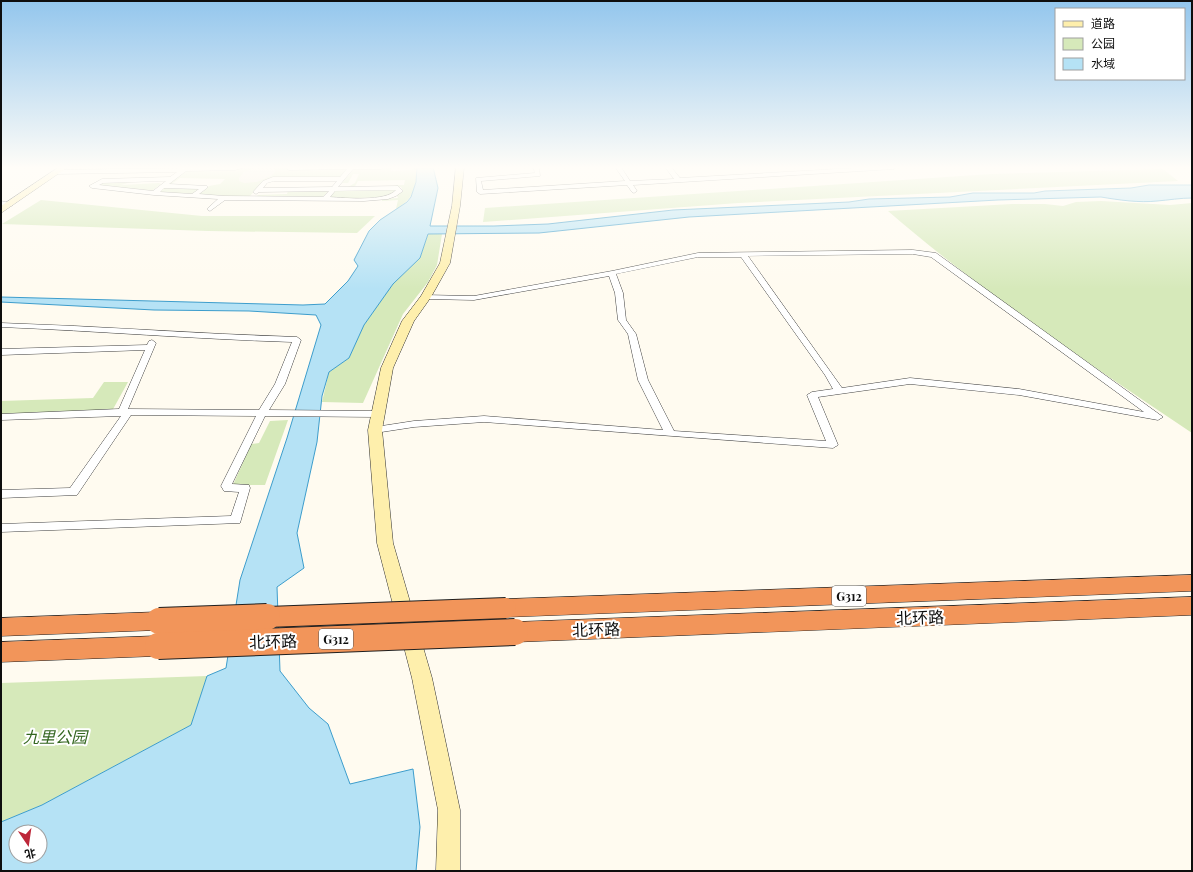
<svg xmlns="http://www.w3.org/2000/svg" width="1193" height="872" font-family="'Playfair Display','Noto Sans SC',serif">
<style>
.green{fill:#d6e9ba}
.plaza{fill:#efe9df}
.water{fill:#b5e2f5;stroke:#3d9dcc;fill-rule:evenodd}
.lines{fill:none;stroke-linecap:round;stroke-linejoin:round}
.street-casing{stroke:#414141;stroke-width:1}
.secondary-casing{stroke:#303030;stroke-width:1}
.highway-casing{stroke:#1f1f1f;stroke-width:1}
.street{fill:#fff;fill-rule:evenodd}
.secondary{fill:#feefac;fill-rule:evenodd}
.highway{fill:#f2955a;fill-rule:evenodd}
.highway-bridge-far1-casing{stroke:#1f1f1f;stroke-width:22;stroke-linecap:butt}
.highway-bridge-casing{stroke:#1f1f1f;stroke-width:28;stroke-linecap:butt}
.highway-bridge-far1{stroke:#f2955a;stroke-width:20}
.highway-bridge{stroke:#f2955a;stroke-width:26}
.labels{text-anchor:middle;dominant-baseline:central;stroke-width:4;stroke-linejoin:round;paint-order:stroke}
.shield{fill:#fff;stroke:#565656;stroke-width:1}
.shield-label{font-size:12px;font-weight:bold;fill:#0e0e0e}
.near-street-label{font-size:16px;fill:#0e0e0e;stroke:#fff}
.near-park-label{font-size:16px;font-style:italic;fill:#33661f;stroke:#fff}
</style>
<rect width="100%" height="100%" fill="#fffbf0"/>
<g class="green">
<path d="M 244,167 L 348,169 L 341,177 L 337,178 L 271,179 L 263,182 L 249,197 L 198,195 L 209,186 L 220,184 L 225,179 L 180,178 L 170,185 L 167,185 L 186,170 Z"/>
<path d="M 392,167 L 391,171 L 412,170 L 413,167 L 417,167 C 416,187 415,198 396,209 L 398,200 L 382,201 L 382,199 L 398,198 L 396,194 L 401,192 L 402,189 L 401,187 L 395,187 L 396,185 L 404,185 L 405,180 L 358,181 L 354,188 L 348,187 L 355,183 L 359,174 L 353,174 L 348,183 L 342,183 L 354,169 Z"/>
<path d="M 1163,169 L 1178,181 L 738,203 L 483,222 L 485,208 L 991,174 Z"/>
<path d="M 100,182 L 131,182 L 121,185 L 159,183 L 161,184 L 152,191 L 97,186 Z"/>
<path d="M 164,187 L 201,188 L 192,194 L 160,192 Z"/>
<path d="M 397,189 L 396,193 L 382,197 L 332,199 L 330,197 L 333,192 L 339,190 Z"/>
<path d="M 288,191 L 328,191 L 324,196 L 320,198 L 257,196 L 258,195 L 287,194 Z"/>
<path d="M 41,200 L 202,216 L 375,216 L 357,233 L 208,231 L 2,224 Z"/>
<path d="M 1101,201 L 1170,205 L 1192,203 L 1192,433 C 1088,363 983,293 888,211 L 1012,204 L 1045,204 L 1063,206 L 1076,202 Z"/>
<path d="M 428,234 L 442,234 L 437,265 L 428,282 L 403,314 L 363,403 L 322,402 L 329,372 L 349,358 L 364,325 L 393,284 L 420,258 Z"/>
<path d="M 104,382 L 128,382 L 112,411 L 1,415 L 1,401 L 93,398 Z"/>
<path d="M 288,420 L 265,485 L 233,485 L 251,444 L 259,443 L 270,421 Z"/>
<path d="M 207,676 L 191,725 L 42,805 L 1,822 L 1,683 Z"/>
</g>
<path class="plaza" d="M 259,167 L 272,167 L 274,168 L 275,172 L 271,176 L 257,182 L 244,183 L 239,181 L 239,178 L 244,172 Z"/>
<path class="water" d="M 417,167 L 433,167 L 438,188 L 430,226 L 494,226 L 548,224 L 673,210 L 849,202 L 869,199 L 950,197 L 973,193 L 1034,193 L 1045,191 L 1131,188 L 1149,185 L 1192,185 L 1192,198 C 1180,198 1169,200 1157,201 C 1139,203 1119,200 1101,197 L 998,200 L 689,217 L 539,233 L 428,234 L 420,258 L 393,284 L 364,325 L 349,358 L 329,372 L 322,396 L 317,442 L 297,533 L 304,568 L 277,587 L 280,671 L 309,708 L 328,724 L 350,784 L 413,769 L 420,827 L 416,871 L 1,871 L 1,822 L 42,805 L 191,725 L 207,676 L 226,668 L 240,580 L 287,438 L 321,325 L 316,315 L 249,311 L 154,310 L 1,302 L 1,297 L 303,305 L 325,304 L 348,281 L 358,266 L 354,260 L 369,231 L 380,220 L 407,202 L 411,197 L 416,182 ZM 16,832 L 40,832 L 40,856 L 16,856 Z"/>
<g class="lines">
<defs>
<g id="street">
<path d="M 184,167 L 245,167 L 235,170 L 186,171 L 169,184 L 207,186 L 207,188 L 199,194 L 224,196 L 323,197 L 329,191 L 259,192 L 256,194 L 253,192 L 263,181 L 273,177 L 340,177 L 347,169 L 289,170 L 284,167 L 384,167 L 381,169 L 353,169 L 338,187 L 398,186 L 403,191 L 396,196 L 388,199 L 364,201 L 225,200 L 210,211 L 208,210 L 208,208 L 218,199 L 154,195 L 92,188 L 89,186 L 102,179 L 170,177 L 177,172 L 56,174 L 53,172 L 56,170 L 182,168 ZM 166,181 L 153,191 L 99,185 L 103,183 ZM 274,181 L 337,181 L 332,187 L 263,188 L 267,183 ZM 164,188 L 199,189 L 192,194 L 160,192 ZM 396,190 C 386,202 345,198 330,197 L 335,191 Z"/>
<path d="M 533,167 L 539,167 L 540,176 L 481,181 L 483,190 L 625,181 L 615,167 L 621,167 L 630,181 L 674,179 L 665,167 L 671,167 L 680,178 L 873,167 L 897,167 L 894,169 L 633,185 L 637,191 L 634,193 L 632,192 L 627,185 L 480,194 L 477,192 L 476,178 L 535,173 Z"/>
<path d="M 1,201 L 14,204 L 11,206 L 1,205 Z"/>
<path d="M 913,250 L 936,253 L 1163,417 L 1158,420 L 1019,395 L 910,384 L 818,397 L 838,445 L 833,448 L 484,422 L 414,427 L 375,433 L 370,430 L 375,427 L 414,421 L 484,416 L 663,430 L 638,380 L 628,334 L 618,320 L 615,293 L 609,276 L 474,300 L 426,299 L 423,299 L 423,295 L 474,296 L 612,271 L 698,253 ZM 913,254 L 931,257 L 1144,412 L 1019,389 L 910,378 L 842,388 L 748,256 ZM 698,257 L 741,257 L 825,375 L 833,389 L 812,392 L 807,395 L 826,441 L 674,431 L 648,380 L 636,334 L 626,320 L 623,293 L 616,274 Z"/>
<path d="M 1,323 C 100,326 198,334 297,337 L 301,340 L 285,384 L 269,410 L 377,411 L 382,414 L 377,417 L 265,416 L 232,484 L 249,485 L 250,488 L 240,523 L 1,532 L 1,524 L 231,516 L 239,492 L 224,491 L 221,486 L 256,416 L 131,415 L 77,495 L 1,498 L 1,490 L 70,488 L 121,416 L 1,420 L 1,414 L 119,409 L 145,350 L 1,355 L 1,349 L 147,345 L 149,341 L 152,340 L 156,343 L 128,409 L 259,410 L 275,384 L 292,342 C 195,339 98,331 1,327 Z"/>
</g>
<g id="secondary">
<path d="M 59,167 L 68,167 L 1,213 L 1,206 Z"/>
<path d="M 456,167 L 464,167 L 460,206 L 450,263 L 431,297 L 414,321 L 393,368 L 382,430 L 393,543 L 432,678 L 460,810 L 460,871 L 436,871 L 438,810 L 412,678 L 377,543 L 368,430 L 381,368 L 402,321 L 421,296 L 440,263 L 452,206 Z"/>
</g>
<g id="highway">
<path d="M 1192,575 L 1192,591 L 506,617 L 498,614 L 494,608 L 498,602 L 506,599 Z"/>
<path d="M 1192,597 L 1192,615 L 515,642 L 507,639 L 503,632 L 507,625 L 515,622 Z"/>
<path d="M 159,612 L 167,614 L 171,621 L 167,628 L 159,630 L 1,636 L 1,618 Z"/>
<path d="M 158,636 L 167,639 L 170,646 L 167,653 L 158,656 L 1,662 L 1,642 Z"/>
</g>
</defs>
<use href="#street" class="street-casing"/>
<use href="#secondary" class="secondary-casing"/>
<use href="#highway" class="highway-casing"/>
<use href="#street" class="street"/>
<use href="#secondary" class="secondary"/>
<use href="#highway" class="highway"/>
<defs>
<path id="highway-bridge-far1" d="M 241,618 L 506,608"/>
<g id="highway-bridge">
<path d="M 159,621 L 267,617"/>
<path d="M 158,646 L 515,632"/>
</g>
</defs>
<use href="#highway-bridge-far1" class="highway-bridge-far1-casing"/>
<use href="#highway-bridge" class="highway-bridge-casing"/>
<use href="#highway-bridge-far1" class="highway-bridge-far1"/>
<use href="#highway-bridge" class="highway-bridge"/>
</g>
<linearGradient id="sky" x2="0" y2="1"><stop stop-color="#93c6ed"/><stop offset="0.58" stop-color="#fffdf8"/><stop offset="1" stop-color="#fffdf8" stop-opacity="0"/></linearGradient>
<rect width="1193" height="289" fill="url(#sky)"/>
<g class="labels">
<g class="shield">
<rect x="832" y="586" width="34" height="20" rx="3"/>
<rect x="319" y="629" width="34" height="20" rx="3"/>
</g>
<g class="shield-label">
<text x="849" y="596">G312</text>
<text x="336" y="639">G312</text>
</g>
<g class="near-street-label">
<text transform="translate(920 617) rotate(-2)">北环路</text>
<text transform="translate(596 629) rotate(-2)">北环路</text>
<text transform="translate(273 641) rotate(-2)">北环路</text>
</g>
<g class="near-park-label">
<text x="55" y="736">九里公园</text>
</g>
</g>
<rect width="1193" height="872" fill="none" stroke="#0e0e0e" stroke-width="4"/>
<rect x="1055" y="8" width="130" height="72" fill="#ffffff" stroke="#9f9f9f"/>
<rect x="1063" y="21" width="20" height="6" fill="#feefac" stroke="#9f9f9f"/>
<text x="1091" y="28" font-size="12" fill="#0e0e0e">道路</text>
<rect x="1063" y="38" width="20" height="12" fill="#d6e9ba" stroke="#9f9f9f"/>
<text x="1091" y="48" font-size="12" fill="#0e0e0e">公园</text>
<rect x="1063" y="58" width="20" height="12" fill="#b5e2f5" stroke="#9f9f9f"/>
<text x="1091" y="68" font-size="12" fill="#0e0e0e">水域</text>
<g transform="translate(28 844) rotate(167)"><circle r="19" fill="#ffffff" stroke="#9f9f9f"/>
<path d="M0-3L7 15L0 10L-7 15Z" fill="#bd2739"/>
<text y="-6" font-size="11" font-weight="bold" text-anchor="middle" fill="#0e0e0e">北</text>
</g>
</svg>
